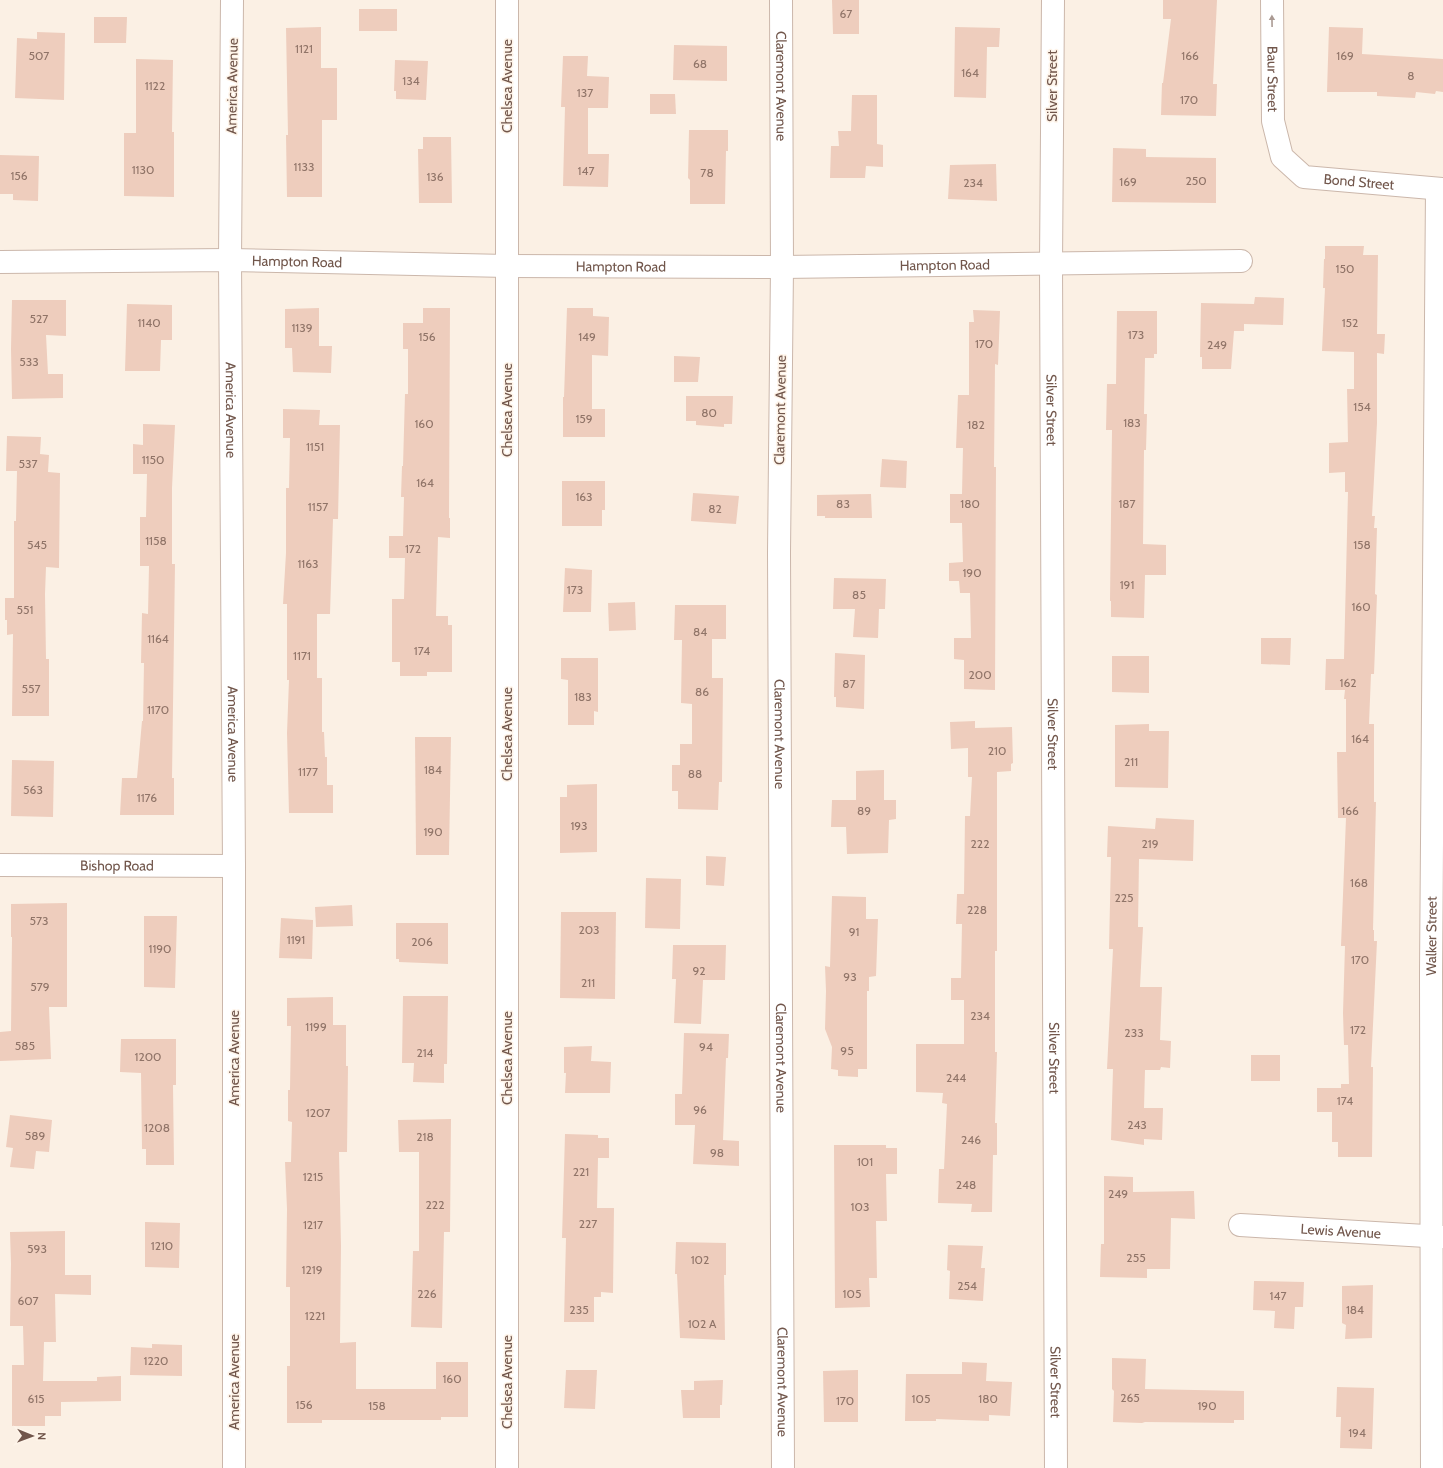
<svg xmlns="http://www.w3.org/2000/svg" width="1443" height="1468" font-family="Cabin,sans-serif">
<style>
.building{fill:#eecdbd}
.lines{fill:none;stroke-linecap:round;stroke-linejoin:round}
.minor-casing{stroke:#cbb7ab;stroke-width:24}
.minor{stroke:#fff;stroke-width:22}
.oneway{fill:#aa9a93}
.labels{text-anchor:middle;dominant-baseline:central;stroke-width:3;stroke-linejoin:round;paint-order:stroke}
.number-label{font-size:12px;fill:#907468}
.street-label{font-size:14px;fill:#71564b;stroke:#fef4e9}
</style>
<rect width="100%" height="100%" fill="#fbf0e4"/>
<g class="building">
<path d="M 832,0 L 859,0 L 859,34 L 833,34 Z"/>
<path d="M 1163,0 L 1217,0 L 1213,84 L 1217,84 L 1216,116 L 1161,115 L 1162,83 L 1163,83 L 1171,19 L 1163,19 Z"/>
<rect x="359" y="9" width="38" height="22"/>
<path d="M 94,17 L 127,17 L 126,43 L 94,43 Z"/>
<path d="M 321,27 L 321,68 L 337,68 L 337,120 L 322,120 L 322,197 L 287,197 L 286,135 L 288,135 L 286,28 Z"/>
<path d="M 955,27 L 1000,28 L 999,47 L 987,47 L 986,98 L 954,97 Z"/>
<path d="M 1329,27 L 1363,28 L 1362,54 L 1443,59 L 1443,92 L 1436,91 L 1435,94 L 1416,92 L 1415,98 L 1377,96 L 1377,92 L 1327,92 Z"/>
<path d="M 37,32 L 65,33 L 64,100 L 15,98 L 17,38 L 37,39 Z"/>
<path d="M 674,45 L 727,46 L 727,81 L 673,80 Z"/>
<path d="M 563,56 L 588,56 L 587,76 L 609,77 L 608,108 L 588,108 L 588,154 L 609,154 L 608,187 L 563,186 L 565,107 L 561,107 Z"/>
<path d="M 136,59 L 173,60 L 172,132 L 174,132 L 174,197 L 124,196 L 124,133 L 136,133 Z"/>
<path d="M 395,60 L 428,61 L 426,100 L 396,99 L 396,91 L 394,91 Z"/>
<path d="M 650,94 L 675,94 L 676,114 L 650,114 Z"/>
<path d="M 852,95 L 877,95 L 877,144 L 883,145 L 883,167 L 866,166 L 865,178 L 830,178 L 831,146 L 839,146 L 838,131 L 851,131 Z"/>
<path d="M 689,130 L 728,130 L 728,151 L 726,151 L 725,204 L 690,204 L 690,180 L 688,178 Z"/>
<path d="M 423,137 L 451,137 L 452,203 L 419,203 L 418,149 L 423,149 Z"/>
<path d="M 1113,148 L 1146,149 L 1146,157 L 1216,158 L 1216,203 L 1112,202 Z"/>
<path d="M 0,155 L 39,156 L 38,201 L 13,200 L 13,194 L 0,194 Z"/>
<path d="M 996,164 L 997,201 L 948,199 L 950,165 Z"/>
<path d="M 1325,246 L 1364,246 L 1363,255 L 1378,255 L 1377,334 L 1385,334 L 1384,354 L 1377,353 L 1377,423 L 1372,516 L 1375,516 L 1374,528 L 1377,528 L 1375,594 L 1377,595 L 1374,674 L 1371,674 L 1369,724 L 1374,724 L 1374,802 L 1376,802 L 1373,930 L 1374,930 L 1374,941 L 1377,941 L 1371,1067 L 1373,1067 L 1372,1157 L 1338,1157 L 1338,1142 L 1332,1142 L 1332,1112 L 1317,1112 L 1317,1088 L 1341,1088 L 1341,1084 L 1349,1084 L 1348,1045 L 1344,1045 L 1343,1013 L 1345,946 L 1341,946 L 1346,818 L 1338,818 L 1337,752 L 1346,752 L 1346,699 L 1344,699 L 1345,690 L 1325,690 L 1326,659 L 1344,659 L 1348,492 L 1345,492 L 1345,472 L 1329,473 L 1329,443 L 1348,442 L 1347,389 L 1354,389 L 1354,352 L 1322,351 L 1325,288 L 1323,288 L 1324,259 L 1325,259 Z"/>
<path d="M 1255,297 L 1284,298 L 1283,325 L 1244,324 L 1244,331 L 1234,331 L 1231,369 L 1202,369 L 1202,357 L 1200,357 L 1201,303 L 1254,304 Z"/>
<path d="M 12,300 L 66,300 L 66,336 L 46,335 L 48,374 L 63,374 L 63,398 L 12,399 L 11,349 Z"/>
<path d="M 127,304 L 172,305 L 172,340 L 161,340 L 160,371 L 125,371 Z"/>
<path d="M 319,308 L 319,346 L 332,346 L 331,373 L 293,372 L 292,348 L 285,348 L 285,309 Z"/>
<path d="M 423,308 L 450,308 L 449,518 L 450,518 L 450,538 L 438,537 L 436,616 L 448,616 L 448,625 L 452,625 L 452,672 L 427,672 L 427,676 L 400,676 L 400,662 L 392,662 L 392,599 L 404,599 L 405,558 L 389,558 L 389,536 L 403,536 L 404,497 L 401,497 L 402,466 L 403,466 L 405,394 L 408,394 L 408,349 L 403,349 L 403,323 L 423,323 Z"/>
<path d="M 567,308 L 593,308 L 593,316 L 609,317 L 608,356 L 592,355 L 592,409 L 605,409 L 605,437 L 563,437 L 563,397 L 564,397 Z"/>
<path d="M 973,310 L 1000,311 L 998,365 L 995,364 L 994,467 L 996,467 L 995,690 L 964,689 L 964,660 L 954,659 L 954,638 L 971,638 L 970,593 L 960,593 L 959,581 L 949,581 L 949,563 L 963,562 L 962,523 L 950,523 L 950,494 L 962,494 L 963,448 L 956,448 L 958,395 L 969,395 L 969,322 L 974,322 Z"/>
<path d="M 1117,311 L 1157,311 L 1157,354 L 1154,354 L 1154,358 L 1145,358 L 1144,414 L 1147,414 L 1146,450 L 1144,450 L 1143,544 L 1166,545 L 1166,575 L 1145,575 L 1144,618 L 1111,617 L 1111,601 L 1110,601 L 1112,430 L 1106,430 L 1107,384 L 1116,384 Z"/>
<path d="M 674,356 L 700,357 L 698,382 L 674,382 Z"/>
<path d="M 686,396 L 733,396 L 732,424 L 724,424 L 724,427 L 696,425 L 696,421 L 686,421 Z"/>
<path d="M 283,409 L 320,410 L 319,425 L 340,425 L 338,519 L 333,519 L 330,614 L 317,614 L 317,678 L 322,678 L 322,732 L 324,732 L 325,757 L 327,757 L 327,785 L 333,785 L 333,813 L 289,813 L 287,733 L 289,680 L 287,680 L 287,604 L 283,604 L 286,553 L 286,488 L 289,488 L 290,438 L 283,438 Z"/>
<path d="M 143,424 L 175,425 L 172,488 L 172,564 L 175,564 L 172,778 L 174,778 L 174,815 L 120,815 L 122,778 L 137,778 L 142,721 L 143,721 L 144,663 L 141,663 L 142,613 L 148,614 L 149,566 L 140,566 L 140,517 L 146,517 L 147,474 L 133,474 L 133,444 L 143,445 Z"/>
<path d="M 7,436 L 41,437 L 40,454 L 49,455 L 48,472 L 60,473 L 59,568 L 46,567 L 45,594 L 46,659 L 49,659 L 49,716 L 12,716 L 13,634 L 7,635 L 7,620 L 5,620 L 5,598 L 14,598 L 14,521 L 16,521 L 17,471 L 6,471 Z"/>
<path d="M 882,459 L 907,461 L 906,488 L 880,487 Z"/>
<path d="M 562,481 L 605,481 L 605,510 L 602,510 L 602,526 L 562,526 Z"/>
<path d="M 693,493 L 739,496 L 736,524 L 691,521 Z"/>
<path d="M 871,494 L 872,518 L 825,518 L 825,516 L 817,516 L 817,495 Z"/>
<path d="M 565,568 L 592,570 L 591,612 L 563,612 Z"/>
<path d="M 834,578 L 886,579 L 885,609 L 879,609 L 878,638 L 853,637 L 855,609 L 833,609 Z"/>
<path d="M 635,602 L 636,630 L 609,631 L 608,603 Z"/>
<path d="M 675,605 L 726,605 L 726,639 L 712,639 L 712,678 L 723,678 L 722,782 L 719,782 L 718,810 L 678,809 L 678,791 L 672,791 L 672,765 L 680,765 L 680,744 L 692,744 L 692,704 L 681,703 L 682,640 L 674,640 Z"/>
<path d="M 1261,638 L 1291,638 L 1290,665 L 1261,664 Z"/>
<path d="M 835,653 L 865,655 L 864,709 L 836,707 L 836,697 L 834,697 Z"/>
<path d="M 1112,656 L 1149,656 L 1149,693 L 1112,692 Z"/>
<path d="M 561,658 L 598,658 L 598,712 L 594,711 L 594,725 L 568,725 L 568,680 L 561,679 Z"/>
<path d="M 975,721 L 975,728 L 1012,727 L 1013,763 L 1011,764 L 1011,771 L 997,772 L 997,951 L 995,951 L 995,1052 L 997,1052 L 995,1123 L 997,1123 L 997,1155 L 993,1155 L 992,1212 L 971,1212 L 972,1204 L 938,1203 L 939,1169 L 944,1169 L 947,1104 L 942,1103 L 943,1093 L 916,1092 L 916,1044 L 964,1044 L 964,1000 L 951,1000 L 951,978 L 961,978 L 962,924 L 956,924 L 957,894 L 964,894 L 965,816 L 970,816 L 972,777 L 968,777 L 968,748 L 951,749 L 950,722 Z"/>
<path d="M 1149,724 L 1149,731 L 1169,731 L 1168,788 L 1115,787 L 1115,725 Z"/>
<path d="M 415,737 L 451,737 L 449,855 L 416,855 Z"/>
<path d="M 12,760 L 54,761 L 53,817 L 11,816 Z"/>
<path d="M 884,770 L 884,800 L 896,800 L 896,819 L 889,820 L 888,853 L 847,854 L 846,827 L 831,827 L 832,800 L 856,800 L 856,771 Z"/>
<path d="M 597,784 L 597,852 L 560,853 L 560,797 L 567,797 L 567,785 Z"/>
<path d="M 1156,818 L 1194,820 L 1193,861 L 1139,859 L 1138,927 L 1143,927 L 1140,987 L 1162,987 L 1160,1040 L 1171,1041 L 1170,1068 L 1161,1067 L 1160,1070 L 1145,1070 L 1144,1108 L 1163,1108 L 1162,1140 L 1144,1139 L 1144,1145 L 1111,1140 L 1113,1069 L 1107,1069 L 1113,949 L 1109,949 L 1111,857 L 1107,857 L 1108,826 L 1155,829 Z"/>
<path d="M 706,856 L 726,857 L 724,886 L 706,885 Z"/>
<path d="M 646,878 L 681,879 L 680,929 L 645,928 Z"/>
<path d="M 832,896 L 866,897 L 866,919 L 878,919 L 876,976 L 869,977 L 869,991 L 867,991 L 867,1069 L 858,1069 L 858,1077 L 838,1076 L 838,1070 L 831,1069 L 832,1047 L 825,1029 L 826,991 L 825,966 L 830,967 Z"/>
<path d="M 67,903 L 67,1007 L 49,1007 L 51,1059 L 0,1061 L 0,1032 L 11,1031 L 12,937 L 11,937 L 11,904 Z"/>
<path d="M 352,905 L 353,926 L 316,927 L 315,907 Z"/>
<path d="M 561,912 L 616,912 L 615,999 L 560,998 Z"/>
<path d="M 144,916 L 177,916 L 175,988 L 144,987 Z"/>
<path d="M 281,918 L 313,920 L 312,959 L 279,958 Z"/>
<path d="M 396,923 L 448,923 L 448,964 L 399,962 L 399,959 L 396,959 Z"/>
<path d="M 673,945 L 726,945 L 725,980 L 703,980 L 701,1024 L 674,1023 L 676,979 L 672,979 Z"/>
<path d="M 403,996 L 448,996 L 447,1064 L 444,1064 L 444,1083 L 413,1082 L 414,1063 L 402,1063 Z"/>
<path d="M 333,997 L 333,1025 L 346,1025 L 346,1066 L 348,1066 L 347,1152 L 339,1152 L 341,1246 L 340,1343 L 356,1342 L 356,1389 L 436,1389 L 436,1362 L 468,1362 L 468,1417 L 441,1417 L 441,1420 L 322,1420 L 322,1423 L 287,1423 L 287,1366 L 290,1366 L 290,1287 L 286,1287 L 287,1209 L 285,1162 L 291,1162 L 292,1122 L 288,1121 L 288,1090 L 290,1090 L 291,1026 L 287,1026 L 287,998 Z"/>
<path d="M 684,1033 L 729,1034 L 728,1058 L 726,1058 L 723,1140 L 739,1141 L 739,1166 L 693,1164 L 695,1125 L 675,1125 L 675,1094 L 682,1094 Z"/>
<path d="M 121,1039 L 176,1039 L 176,1085 L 173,1085 L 174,1165 L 146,1165 L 146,1149 L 142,1149 L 141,1073 L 120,1072 Z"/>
<path d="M 592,1046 L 591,1061 L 611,1062 L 610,1093 L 565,1093 L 566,1073 L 564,1073 L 564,1047 Z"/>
<rect x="1251" y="1055" width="29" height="26"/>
<path d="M 10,1115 L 52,1120 L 49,1152 L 36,1151 L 34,1169 L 10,1167 L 13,1148 L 6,1147 Z"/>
<path d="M 451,1119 L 450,1232 L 444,1232 L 442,1328 L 411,1327 L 413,1251 L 419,1251 L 419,1152 L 399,1152 L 398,1120 Z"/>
<path d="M 565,1134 L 598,1135 L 598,1138 L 609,1138 L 609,1158 L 598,1158 L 597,1208 L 614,1208 L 613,1293 L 601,1292 L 601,1297 L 594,1297 L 594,1322 L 564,1322 L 566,1238 L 562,1238 Z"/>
<path d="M 834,1145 L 886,1145 L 886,1148 L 897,1148 L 897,1174 L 886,1174 L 887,1221 L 876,1221 L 877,1278 L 869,1278 L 870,1307 L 835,1308 Z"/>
<path d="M 1104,1176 L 1133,1177 L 1133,1192 L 1194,1191 L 1195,1219 L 1171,1218 L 1170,1269 L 1147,1269 L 1147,1278 L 1100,1277 L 1101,1244 L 1104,1244 Z"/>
<path d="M 145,1222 L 180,1223 L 179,1268 L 145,1267 Z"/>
<path d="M 65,1231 L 65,1275 L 91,1275 L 91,1295 L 55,1294 L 56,1342 L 44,1342 L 43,1381 L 97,1381 L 97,1377 L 121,1376 L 121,1401 L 61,1402 L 61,1416 L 45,1416 L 45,1426 L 12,1426 L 12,1365 L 24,1365 L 23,1326 L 10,1326 L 11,1264 L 10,1232 Z"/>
<path d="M 676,1242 L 726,1243 L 726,1275 L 724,1275 L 725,1340 L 680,1338 L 677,1274 L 675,1274 Z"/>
<path d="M 948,1245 L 983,1246 L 981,1268 L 985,1268 L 983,1301 L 949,1299 L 950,1271 L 947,1270 Z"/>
<path d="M 1254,1281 L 1304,1282 L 1303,1307 L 1295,1307 L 1294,1329 L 1274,1328 L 1275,1311 L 1253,1310 Z"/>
<path d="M 1373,1285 L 1372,1338 L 1345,1339 L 1346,1325 L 1342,1323 L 1342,1286 Z"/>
<path d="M 152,1344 L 182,1345 L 182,1376 L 130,1375 L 131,1347 L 152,1348 Z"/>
<path d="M 1112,1358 L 1146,1359 L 1145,1389 L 1244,1391 L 1244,1420 L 1234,1420 L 1234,1423 L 1145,1422 L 1142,1423 L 1113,1422 L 1114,1391 L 1112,1389 Z"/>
<path d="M 962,1362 L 987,1363 L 986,1381 L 1012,1382 L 1010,1416 L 989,1415 L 989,1421 L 936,1419 L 936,1421 L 905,1421 L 906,1374 L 962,1374 Z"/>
<path d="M 566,1370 L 597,1370 L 595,1409 L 564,1408 Z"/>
<path d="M 858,1370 L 858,1422 L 824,1422 L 823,1371 Z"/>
<path d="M 723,1380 L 722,1405 L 720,1405 L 720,1418 L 683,1418 L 681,1390 L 694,1390 L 694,1381 Z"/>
<path d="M 1337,1387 L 1374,1388 L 1372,1449 L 1340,1448 L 1341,1417 L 1336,1417 Z"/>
</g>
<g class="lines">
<defs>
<g id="minor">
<path id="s1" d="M 232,0 L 230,260 L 234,866 L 234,1468"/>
<path d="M 507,0 L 507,1468"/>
<path id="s2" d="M 781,0 L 782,267 L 779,553 L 783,1468"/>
<path id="s3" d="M 1053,0 L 1051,264 L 1056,1468"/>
<path id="s4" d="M 1272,0 L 1273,121 L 1282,157 L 1304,177 L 1443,189"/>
<path id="s5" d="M 0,262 L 230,260 L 507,266 L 782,267 L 1241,261"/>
<path id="s6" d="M 0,865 L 234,866"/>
<path id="s7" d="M 1240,1225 L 1443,1237"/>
<path id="s8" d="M 1432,1468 L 1431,973 L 1437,189"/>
</g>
</defs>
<use href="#minor" class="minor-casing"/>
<use href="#minor" class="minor"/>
</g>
<defs><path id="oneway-solid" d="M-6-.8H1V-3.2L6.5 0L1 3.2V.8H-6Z"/></defs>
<use class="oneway" href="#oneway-solid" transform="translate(1272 21) rotate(-91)"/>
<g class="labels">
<g class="number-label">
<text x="846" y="13">67</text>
<text x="304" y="48">1121</text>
<text x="39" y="55">507</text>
<text x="1190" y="55">166</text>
<text x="1345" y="55">169</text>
<text x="700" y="63">68</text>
<text x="970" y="72">164</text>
<text x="1411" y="75">8</text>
<text x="411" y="80">134</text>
<text x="155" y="85">1122</text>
<text x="585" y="92">137</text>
<text x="1189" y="99">170</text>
<text x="304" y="166">1133</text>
<text x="143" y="169">1130</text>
<text x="586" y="170">147</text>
<text x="707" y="172">78</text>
<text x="19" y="175">156</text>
<text x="435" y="176">136</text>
<text x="1196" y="180">250</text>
<text x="1128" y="181">169</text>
<text x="973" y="182">234</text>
<text x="1345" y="268">150</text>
<text x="39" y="318">527</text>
<text x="149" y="322">1140</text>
<text x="1350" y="322">152</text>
<text x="302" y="327">1139</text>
<text x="1136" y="334">173</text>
<text x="427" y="336">156</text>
<text x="587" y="336">149</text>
<text x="984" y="343">170</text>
<text x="1217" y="344">249</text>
<text x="29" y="361">533</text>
<text x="1362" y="406">154</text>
<text x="709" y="412">80</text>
<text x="584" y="418">159</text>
<text x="1132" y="422">183</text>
<text x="424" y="423">160</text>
<text x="976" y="424">182</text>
<text x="315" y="446">1151</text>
<text x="153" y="459">1150</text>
<text x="28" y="463">537</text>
<text x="425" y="482">164</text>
<text x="584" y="496">163</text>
<text x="843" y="503">83</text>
<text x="970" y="503">180</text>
<text x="1127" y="503">187</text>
<text x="318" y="506">1157</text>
<text x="715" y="508">82</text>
<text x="156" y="540">1158</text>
<text x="37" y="544">545</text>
<text x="1362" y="544">158</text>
<text x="413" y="548">172</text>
<text x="308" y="563">1163</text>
<text x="972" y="572">190</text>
<text x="1127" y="584">191</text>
<text x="575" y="589">173</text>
<text x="859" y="594">85</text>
<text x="1361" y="606">160</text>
<text x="25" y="609">551</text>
<text x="700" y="631">84</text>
<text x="158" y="638">1164</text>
<text x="422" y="650">174</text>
<text x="302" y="655">1171</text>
<text x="980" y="674">200</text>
<text x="1348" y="682">162</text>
<text x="849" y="683">87</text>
<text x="31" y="688">557</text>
<text x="702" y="691">86</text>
<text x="583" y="696">183</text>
<text x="158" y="709">1170</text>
<text x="1360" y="738">164</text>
<text x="997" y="750">210</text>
<text x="1131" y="761">211</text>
<text x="433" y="769">184</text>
<text x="308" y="771">1177</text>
<text x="695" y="773">88</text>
<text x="33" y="789">563</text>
<text x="147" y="797">1176</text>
<text x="864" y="810">89</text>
<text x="1350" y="810">166</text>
<text x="579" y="825">193</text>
<text x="433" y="831">190</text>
<text x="980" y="843">222</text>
<text x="1150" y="843">219</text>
<text x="1359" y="882">168</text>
<text x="1124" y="897">225</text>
<text x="977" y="909">228</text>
<text x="39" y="920">573</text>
<text x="589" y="929">203</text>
<text x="854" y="931">91</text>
<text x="296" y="939">1191</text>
<text x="422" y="941">206</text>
<text x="160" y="948">1190</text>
<text x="1360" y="959">170</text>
<text x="699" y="970">92</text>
<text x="850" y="976">93</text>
<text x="588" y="982">211</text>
<text x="40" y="986">579</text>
<text x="980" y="1015">234</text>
<text x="316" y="1026">1199</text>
<text x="1358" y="1029">172</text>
<text x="1134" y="1032">233</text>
<text x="25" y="1045">585</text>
<text x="706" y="1046">94</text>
<text x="847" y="1050">95</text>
<text x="425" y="1052">214</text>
<text x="148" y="1056">1200</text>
<text x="956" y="1077">244</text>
<text x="1345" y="1100">174</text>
<text x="700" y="1109">96</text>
<text x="318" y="1112">1207</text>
<text x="1137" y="1124">243</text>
<text x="157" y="1127">1208</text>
<text x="35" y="1135">589</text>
<text x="425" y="1136">218</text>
<text x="971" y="1139">246</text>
<text x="717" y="1152">98</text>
<text x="865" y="1161">101</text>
<text x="581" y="1171">221</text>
<text x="313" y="1176">1215</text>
<text x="966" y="1184">248</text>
<text x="1118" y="1193">249</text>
<text x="435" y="1204">222</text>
<text x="860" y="1206">103</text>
<text x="588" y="1223">227</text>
<text x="313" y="1224">1217</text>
<text x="162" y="1245">1210</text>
<text x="37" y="1248">593</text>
<text x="1136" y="1257">255</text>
<text x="700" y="1259">102</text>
<text x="312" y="1269">1219</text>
<text x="967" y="1285">254</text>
<text x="427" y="1293">226</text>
<text x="852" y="1293">105</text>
<text x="1278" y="1295">147</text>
<text x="28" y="1300">607</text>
<text x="579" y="1309">235</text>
<text x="1355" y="1309">184</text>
<text x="315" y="1315">1221</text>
<text x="702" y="1323">102 A</text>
<text x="156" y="1360">1220</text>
<text x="452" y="1378">160</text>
<text x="1130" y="1397">265</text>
<text x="36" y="1398">615</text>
<text x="921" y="1398">105</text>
<text x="988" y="1398">180</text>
<text x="845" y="1400">170</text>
<text x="304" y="1404">156</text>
<text x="377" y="1405">158</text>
<text x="1207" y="1405">190</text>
<text x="1357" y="1432">194</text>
</g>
<g class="street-label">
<text stroke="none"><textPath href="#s4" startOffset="79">Baur Street</textPath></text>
<text transform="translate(232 86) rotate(-89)">America Avenue</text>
<text transform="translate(507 86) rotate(-90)">Chelsea Avenue</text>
<text stroke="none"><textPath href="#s2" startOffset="86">Claremont Avenue</textPath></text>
<text transform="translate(1052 86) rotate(-90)">Silver Street</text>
<text stroke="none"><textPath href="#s4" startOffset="243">Bond Street</textPath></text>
<text stroke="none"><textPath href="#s5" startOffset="297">Hampton Road</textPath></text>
<text stroke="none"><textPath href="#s5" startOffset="945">Hampton Road</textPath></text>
<text stroke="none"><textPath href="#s5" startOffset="621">Hampton Road</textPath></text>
<text stroke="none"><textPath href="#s1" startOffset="410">America Avenue</textPath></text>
<text transform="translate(507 410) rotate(-90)">Chelsea Avenue</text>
<text transform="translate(780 410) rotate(-89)">Claremont Avenue</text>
<text stroke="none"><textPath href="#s3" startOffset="410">Silver Street</textPath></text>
<text stroke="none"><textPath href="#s1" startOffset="734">America Avenue</textPath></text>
<text transform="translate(507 734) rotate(-90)">Chelsea Avenue</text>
<text stroke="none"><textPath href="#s2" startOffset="734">Claremont Avenue</textPath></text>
<text stroke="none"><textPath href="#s3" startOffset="734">Silver Street</textPath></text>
<text stroke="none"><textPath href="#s6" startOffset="117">Bishop Road</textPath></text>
<text stroke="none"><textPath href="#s8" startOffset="532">Walker Street</textPath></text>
<text transform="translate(234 1058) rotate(-90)">America Avenue</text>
<text transform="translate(507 1058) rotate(-90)">Chelsea Avenue</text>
<text stroke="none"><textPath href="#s2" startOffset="1058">Claremont Avenue</textPath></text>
<text stroke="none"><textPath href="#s3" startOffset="1058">Silver Street</textPath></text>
<text stroke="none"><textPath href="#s7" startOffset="101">Lewis Avenue</textPath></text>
<text transform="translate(234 1382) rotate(-90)">America Avenue</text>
<text transform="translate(507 1382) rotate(-90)">Chelsea Avenue</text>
<text stroke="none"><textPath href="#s2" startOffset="1382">Claremont Avenue</textPath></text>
<text stroke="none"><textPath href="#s3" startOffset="1382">Silver Street</textPath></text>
</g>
</g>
<g transform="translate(32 1436) rotate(91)" stroke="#fef4e9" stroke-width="3" paint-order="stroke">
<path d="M0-3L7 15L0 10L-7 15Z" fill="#71564b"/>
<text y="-6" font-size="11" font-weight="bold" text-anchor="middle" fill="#71564b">N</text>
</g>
</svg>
